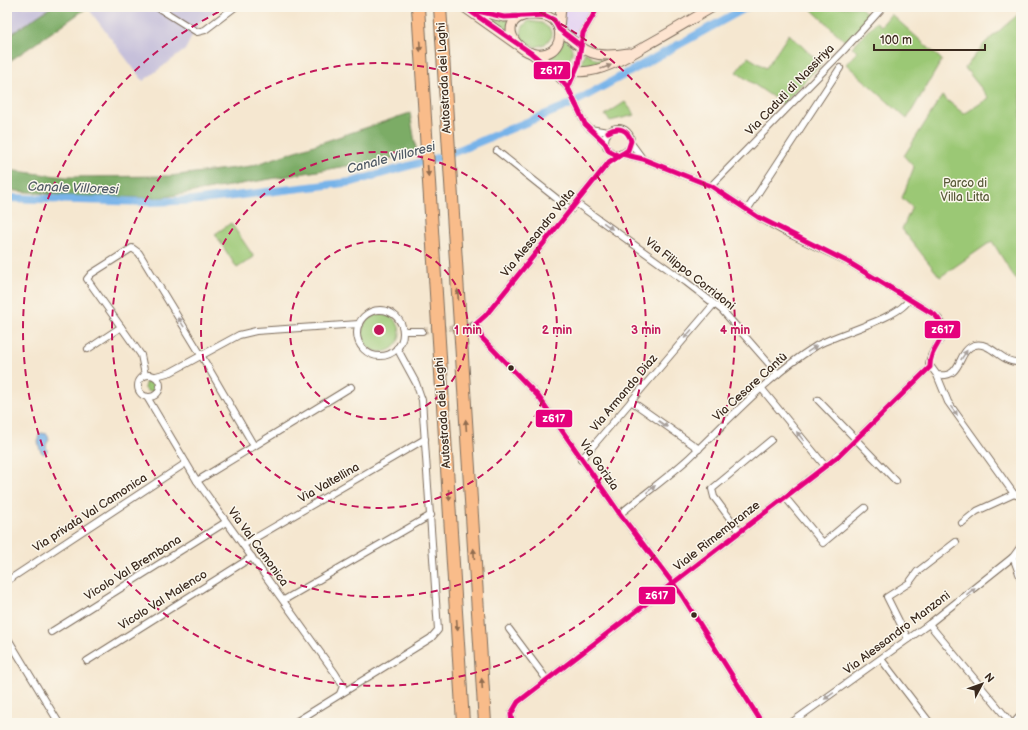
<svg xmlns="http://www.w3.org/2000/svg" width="1028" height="730" font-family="'Balsamiq Sans',sans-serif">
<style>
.built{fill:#e4d3f2}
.industrial{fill:#c6c0da}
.green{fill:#9bc875;stroke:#6b794a}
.forest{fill:#7cac66;stroke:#5c6b42}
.water{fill:#77b3e9;stroke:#596e84}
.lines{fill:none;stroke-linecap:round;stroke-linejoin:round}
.canal{stroke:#77b3e9;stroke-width:8}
.street-tunnel{stroke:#d0c1ac;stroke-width:6;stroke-dasharray:6 3;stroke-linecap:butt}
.street-casing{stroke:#7c6c5c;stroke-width:8}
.secondary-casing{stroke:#7c6c5c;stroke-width:11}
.highway-casing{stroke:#7c6c5c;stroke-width:14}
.street{stroke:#fff;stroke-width:6}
.secondary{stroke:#fde4d0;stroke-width:9}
.highway{stroke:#f9bc8a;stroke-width:12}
.bus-1-casing{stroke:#fbf7ec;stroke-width:8}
.bus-1{stroke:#e5007d;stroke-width:5}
.oneway{fill:#906c4f}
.oneway2{fill:#9c8777}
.oneway3{fill:#a79f9a}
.ring{fill:none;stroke:#c2185b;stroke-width:2;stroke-dasharray:7 5}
.bus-dot{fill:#3b2a1e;stroke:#fbf7ec;stroke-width:1.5}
.labels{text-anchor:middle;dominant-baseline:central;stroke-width:3;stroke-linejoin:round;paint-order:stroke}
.street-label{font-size:12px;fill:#3b2a1e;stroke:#fbf7ec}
.park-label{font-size:12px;fill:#585938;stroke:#fbf7ec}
.water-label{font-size:13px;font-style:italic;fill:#505a65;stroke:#fbf7ec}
.centre{fill:#c2185b;stroke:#fbf7ec;stroke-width:2}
.ring-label{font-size:12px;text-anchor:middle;font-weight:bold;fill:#c2185b;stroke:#fbf7ec;stroke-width:3;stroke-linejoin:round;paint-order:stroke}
.line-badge{stroke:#fbf7ec;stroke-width:1.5}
.badge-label{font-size:11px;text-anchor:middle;font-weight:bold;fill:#fff}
</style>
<rect width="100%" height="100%" fill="#fbf7ec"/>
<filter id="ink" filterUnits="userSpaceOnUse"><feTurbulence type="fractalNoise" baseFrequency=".025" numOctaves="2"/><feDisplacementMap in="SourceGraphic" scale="8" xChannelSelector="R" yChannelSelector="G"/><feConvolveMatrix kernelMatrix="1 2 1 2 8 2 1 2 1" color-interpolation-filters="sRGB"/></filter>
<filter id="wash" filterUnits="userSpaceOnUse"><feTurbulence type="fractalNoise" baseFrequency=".012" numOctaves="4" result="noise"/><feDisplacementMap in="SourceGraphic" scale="16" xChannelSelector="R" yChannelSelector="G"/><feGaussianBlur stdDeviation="0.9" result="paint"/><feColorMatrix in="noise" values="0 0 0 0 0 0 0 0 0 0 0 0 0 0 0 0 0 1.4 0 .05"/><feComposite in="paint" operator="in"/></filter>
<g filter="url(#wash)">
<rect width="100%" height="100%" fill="#f5e7d0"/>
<path class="built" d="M 562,7 L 595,7 L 577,41 L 562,30 L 564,24 Z"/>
<g class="industrial">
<path d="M 7,7 L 51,7 L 7,37 Z"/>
<path d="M 87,7 L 221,7 L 199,23 L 185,50 L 143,81 Z"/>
</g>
<g class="green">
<path d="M 812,7 L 860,7 L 870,16 L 846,42 L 811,9 Z"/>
<path d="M 1021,12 L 1021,288 L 992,241 L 940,277 L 902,229 L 912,207 L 902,198 L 914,167 L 904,156 L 942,96 L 964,114 L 989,98 L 965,68 L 985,43 Z"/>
<path d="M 891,14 L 942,60 L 907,119 L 846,64 L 857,52 L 852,47 L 876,22 L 881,26 Z"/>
<path d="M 487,18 L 512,20 L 508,34 Z"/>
<path d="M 529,21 L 542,23 L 550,29 L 552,36 L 545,44 L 536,47 C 522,45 515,30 529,21 Z"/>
<path d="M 789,34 L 821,64 L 783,104 L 736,72 L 748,57 L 766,68 Z"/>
<path d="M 564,38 C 573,45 576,55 566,62 L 548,56 L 560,47 Z"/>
<path d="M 585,52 L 595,59 L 613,61 L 587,66 L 581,65 Z"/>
<path d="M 625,102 L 635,115 L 610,121 L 605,115 Z"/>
<path d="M 231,223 L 254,257 L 237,268 L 215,234 Z"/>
<circle cx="381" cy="333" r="19"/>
<circle cx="150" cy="386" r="5.5"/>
</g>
<g class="forest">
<path d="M 51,7 L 87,8 L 7,63 L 7,37 Z"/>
<path d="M 410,113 L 417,154 L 159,198 L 68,196 L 7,190 L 7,170 L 66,177 L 170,176 L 251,166 Z"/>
</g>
<path class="water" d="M 41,433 L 47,434 L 49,439 L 46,445 L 47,451 L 44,454 C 39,452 37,440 39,435 Z"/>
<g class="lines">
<path class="canal" d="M 7,198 L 150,202 L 199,200 L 352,182 L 447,155 L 571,104 L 747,7"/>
</g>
</g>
<g filter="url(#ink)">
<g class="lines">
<path class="street-tunnel" d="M 422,331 L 474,325"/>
<defs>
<g id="street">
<path d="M 157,7 L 197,32 L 205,30 L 235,7"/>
<path d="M 546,65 L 568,88 L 585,124 L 605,143"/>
<path d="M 568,88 L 578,65 L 583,33 L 598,7"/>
<circle cx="618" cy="141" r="13"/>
<path d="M 590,129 L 608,132"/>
<path d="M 631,143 L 642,158"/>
<path d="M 497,151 L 571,210"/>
<path d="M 622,154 L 643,159 L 711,186 L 758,217 L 783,231 L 848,262 L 935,315 C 957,334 930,344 929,364 L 937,375 C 964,379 956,350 975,345 C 992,341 1004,367 1021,361"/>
<path d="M 711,186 L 844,50 L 883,7"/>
<path d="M 576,203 L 686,282 L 722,310 L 778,374"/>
<path d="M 747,210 L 840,68"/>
<circle cx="380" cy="333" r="23"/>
<path d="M 476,324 L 482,338 L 538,396 L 620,514 L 681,594 L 762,723"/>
<path d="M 474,325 L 486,315 L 609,162 L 619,155"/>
<path d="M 403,331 L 422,331"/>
<path d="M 88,349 L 121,327"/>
<circle cx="149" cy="386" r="11"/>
<path d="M 145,375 L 141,355 L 87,279 L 91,274 L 132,248 L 139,253 L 201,355 L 254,446"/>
<path d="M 937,375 L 948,402 L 1014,494"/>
<path d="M 156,376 L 171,372 L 239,335 L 256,331 L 359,324"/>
<path d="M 762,389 L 825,466"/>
<path d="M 147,397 L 197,481 L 335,673 L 343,686 L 340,694"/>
<path d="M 818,400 L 896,481"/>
<path d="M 631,401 L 699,449"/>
<path d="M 581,460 L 714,304"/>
<path d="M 197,481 L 351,387"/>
<path d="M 1014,494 L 1021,497"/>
<path d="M 785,497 L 823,543 L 865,508"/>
<path d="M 620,514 C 643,495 667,478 689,458 C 729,420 768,376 816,346 C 835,334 901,318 909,299"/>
<path d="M 962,523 L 977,511 L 1014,494"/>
<path d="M 740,532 L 714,497 L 712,489 L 771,440"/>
<path d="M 243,545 L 425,439"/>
<path d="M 1013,557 L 1021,579"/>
<path d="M 7,581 L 186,463"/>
<path d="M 284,600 L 431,515"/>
<path d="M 929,624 L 1011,723"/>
<path d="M 509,629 L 547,680"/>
<path d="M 51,632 L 226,522"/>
<path d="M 7,637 L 59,723"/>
<path d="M 908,639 L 887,597 L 909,583 L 917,572 L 956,542"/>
<path d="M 881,659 L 930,723"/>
<path d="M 87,661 L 252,557"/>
<path d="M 294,723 L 431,638 L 438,630 L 422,400 L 416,383 L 397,348"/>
<path d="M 512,723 L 511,714 L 518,702 L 840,455 L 930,367"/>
<path d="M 791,723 L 929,624 L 1013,557 L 1021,546"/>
<path d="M 1014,723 L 1021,715"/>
</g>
<g id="secondary">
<path d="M 464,7 L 516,44"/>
<path d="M 473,10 L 504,17 L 523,16"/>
<path d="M 527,15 C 534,15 542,14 549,17 C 564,24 563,48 547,53 C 520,62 493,21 527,15 Z"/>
<path d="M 559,29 C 587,53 592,59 629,53"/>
<path d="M 559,29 L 561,7"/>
<path d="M 531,53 C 578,87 606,69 649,44 C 671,32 692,19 713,7"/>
</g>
<g id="highway">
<path d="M 418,7 L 463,723"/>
<path d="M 440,7 L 485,723"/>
</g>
</defs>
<use href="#street" class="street-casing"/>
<use href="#secondary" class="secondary-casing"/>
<use href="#highway" class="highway-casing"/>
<use href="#street" class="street"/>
<use href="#secondary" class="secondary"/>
<use href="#highway" class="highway"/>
<defs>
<g id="bus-1">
<path d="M 464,7 L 531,53 L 555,73 L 568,88 L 585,124 L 605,143 L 609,151 L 617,155"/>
<path d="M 473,10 L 504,17 L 544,15 L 554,20 L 559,29 L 581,46"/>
<path d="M 576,105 L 568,88 L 578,65 L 583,33 L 598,7"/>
<path d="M 608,132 C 618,126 628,129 631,141 L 628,150 L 609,163"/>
<path d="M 476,324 L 486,315 L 609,162 L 622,154 L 643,159 L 711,186 L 758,217 L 848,262 L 935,315 C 955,337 929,344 930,367 L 840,455 L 518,702 L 511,714 L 512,723"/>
<path d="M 476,324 L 482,338 L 538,396 L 620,514 L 681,594 L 762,723"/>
</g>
</defs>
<use href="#bus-1" class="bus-1-casing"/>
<use href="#bus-1" class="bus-1"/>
</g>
<defs><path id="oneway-solid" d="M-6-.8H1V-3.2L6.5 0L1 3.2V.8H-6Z"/></defs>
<g class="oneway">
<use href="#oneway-solid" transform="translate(420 46) rotate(87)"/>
<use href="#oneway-solid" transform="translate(428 171) rotate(86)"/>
<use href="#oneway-solid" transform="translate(458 295) rotate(-94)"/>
<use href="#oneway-solid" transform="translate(466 425) rotate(-94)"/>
<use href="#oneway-solid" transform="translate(449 495) rotate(86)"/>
<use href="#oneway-solid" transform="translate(474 554) rotate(-94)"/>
<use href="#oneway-solid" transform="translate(457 625) rotate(86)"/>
<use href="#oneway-solid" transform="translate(482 684) rotate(-94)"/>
</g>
<use class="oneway2" href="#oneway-solid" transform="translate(606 67) rotate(-20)"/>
<g class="oneway3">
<use href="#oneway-solid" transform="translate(608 226) rotate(36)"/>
<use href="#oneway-solid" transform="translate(181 322) rotate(-121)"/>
<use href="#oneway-solid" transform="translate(688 334) rotate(131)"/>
<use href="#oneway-solid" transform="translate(812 349) rotate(-34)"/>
<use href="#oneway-solid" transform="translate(964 355) rotate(-57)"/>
<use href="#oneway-solid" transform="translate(954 411) rotate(54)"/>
<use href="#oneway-solid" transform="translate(663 424) rotate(35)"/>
<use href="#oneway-solid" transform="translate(800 436) rotate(-129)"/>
<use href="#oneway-solid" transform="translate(651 489) rotate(-39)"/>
<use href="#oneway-solid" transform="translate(971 591) rotate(-39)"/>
<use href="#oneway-solid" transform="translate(829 696) rotate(145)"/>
</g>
</g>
<g class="ring">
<circle cx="379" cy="330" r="89"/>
<circle cx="379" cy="330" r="178"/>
<circle cx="379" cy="330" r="267"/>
<path d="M529 7A356 356 0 1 1 229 7"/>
</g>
<g class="bus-dot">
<circle cx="511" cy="368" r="3.5"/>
<circle cx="694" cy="615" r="3.5"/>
</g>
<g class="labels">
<g class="street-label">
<text transform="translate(444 78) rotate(-93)">Autostrada dei Laghi</text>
<text transform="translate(790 90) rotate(-46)">Via Caduti di Nassiriya</text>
<text transform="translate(538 233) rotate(-51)">Via Alessandro Volta</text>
<text transform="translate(690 274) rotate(38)">Via Filippo Corridoni</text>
<text transform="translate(750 387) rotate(-42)">Via Cesare Cantù</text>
<text transform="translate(624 393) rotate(-50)">Via Armando Diaz</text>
<text transform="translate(443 413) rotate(-94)">Autostrada dei Laghi</text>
<text transform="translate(599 465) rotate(55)">Via Gorizia</text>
<text transform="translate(329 483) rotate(-30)">Via Valtellina</text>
<text transform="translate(90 513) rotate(-33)">Via privata Val Camonica</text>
<text transform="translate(717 536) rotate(-38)">Viale Rimembranze</text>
<text transform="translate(258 547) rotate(54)">Via Val Camonica</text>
<text transform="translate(133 568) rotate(-32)">Vicolo Val Brembana</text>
<text transform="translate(163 600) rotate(-32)">Vicolo Val Malenco</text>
<text transform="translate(897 633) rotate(-37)">Via Alessandro Manzoni</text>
</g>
<g class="park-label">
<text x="965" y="183">Parco di<tspan x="965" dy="14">Villa Litta</tspan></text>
</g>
<g class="water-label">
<text transform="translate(391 158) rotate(-15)">Canale Villoresi</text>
<text transform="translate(73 188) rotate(2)">Canale Villoresi</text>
</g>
</g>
<circle cx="379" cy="330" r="6" class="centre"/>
<g class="ring-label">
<text x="468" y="334">1 min</text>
<text x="557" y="334">2 min</text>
<text x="646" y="334">3 min</text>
<text x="735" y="334">4 min</text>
</g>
<g class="line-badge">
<rect x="533" y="61" width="38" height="19" rx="4" fill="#e5007d"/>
<rect x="924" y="320" width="37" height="19" rx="4" fill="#e5007d"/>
<rect x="535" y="409" width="38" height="19" rx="4" fill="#e5007d"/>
<rect x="638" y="586" width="38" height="19" rx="4" fill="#e5007d"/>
</g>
<g class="badge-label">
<text x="552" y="74">z617</text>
<text x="943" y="333">z617</text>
<text x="554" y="422">z617</text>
<text x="657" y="599">z617</text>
</g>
<rect width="1028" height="730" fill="none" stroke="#fbf7ec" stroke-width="24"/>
<g transform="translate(982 684) rotate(49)" stroke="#fbf7ec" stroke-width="3" paint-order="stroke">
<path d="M0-3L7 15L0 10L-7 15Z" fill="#3b2a1e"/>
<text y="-6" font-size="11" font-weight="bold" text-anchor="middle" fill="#3b2a1e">N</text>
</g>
<path d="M874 44v6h111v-6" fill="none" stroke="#3b2a1e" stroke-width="2"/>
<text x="880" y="44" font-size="12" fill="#3b2a1e" stroke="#fbf7ec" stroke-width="3" paint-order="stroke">100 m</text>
</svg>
